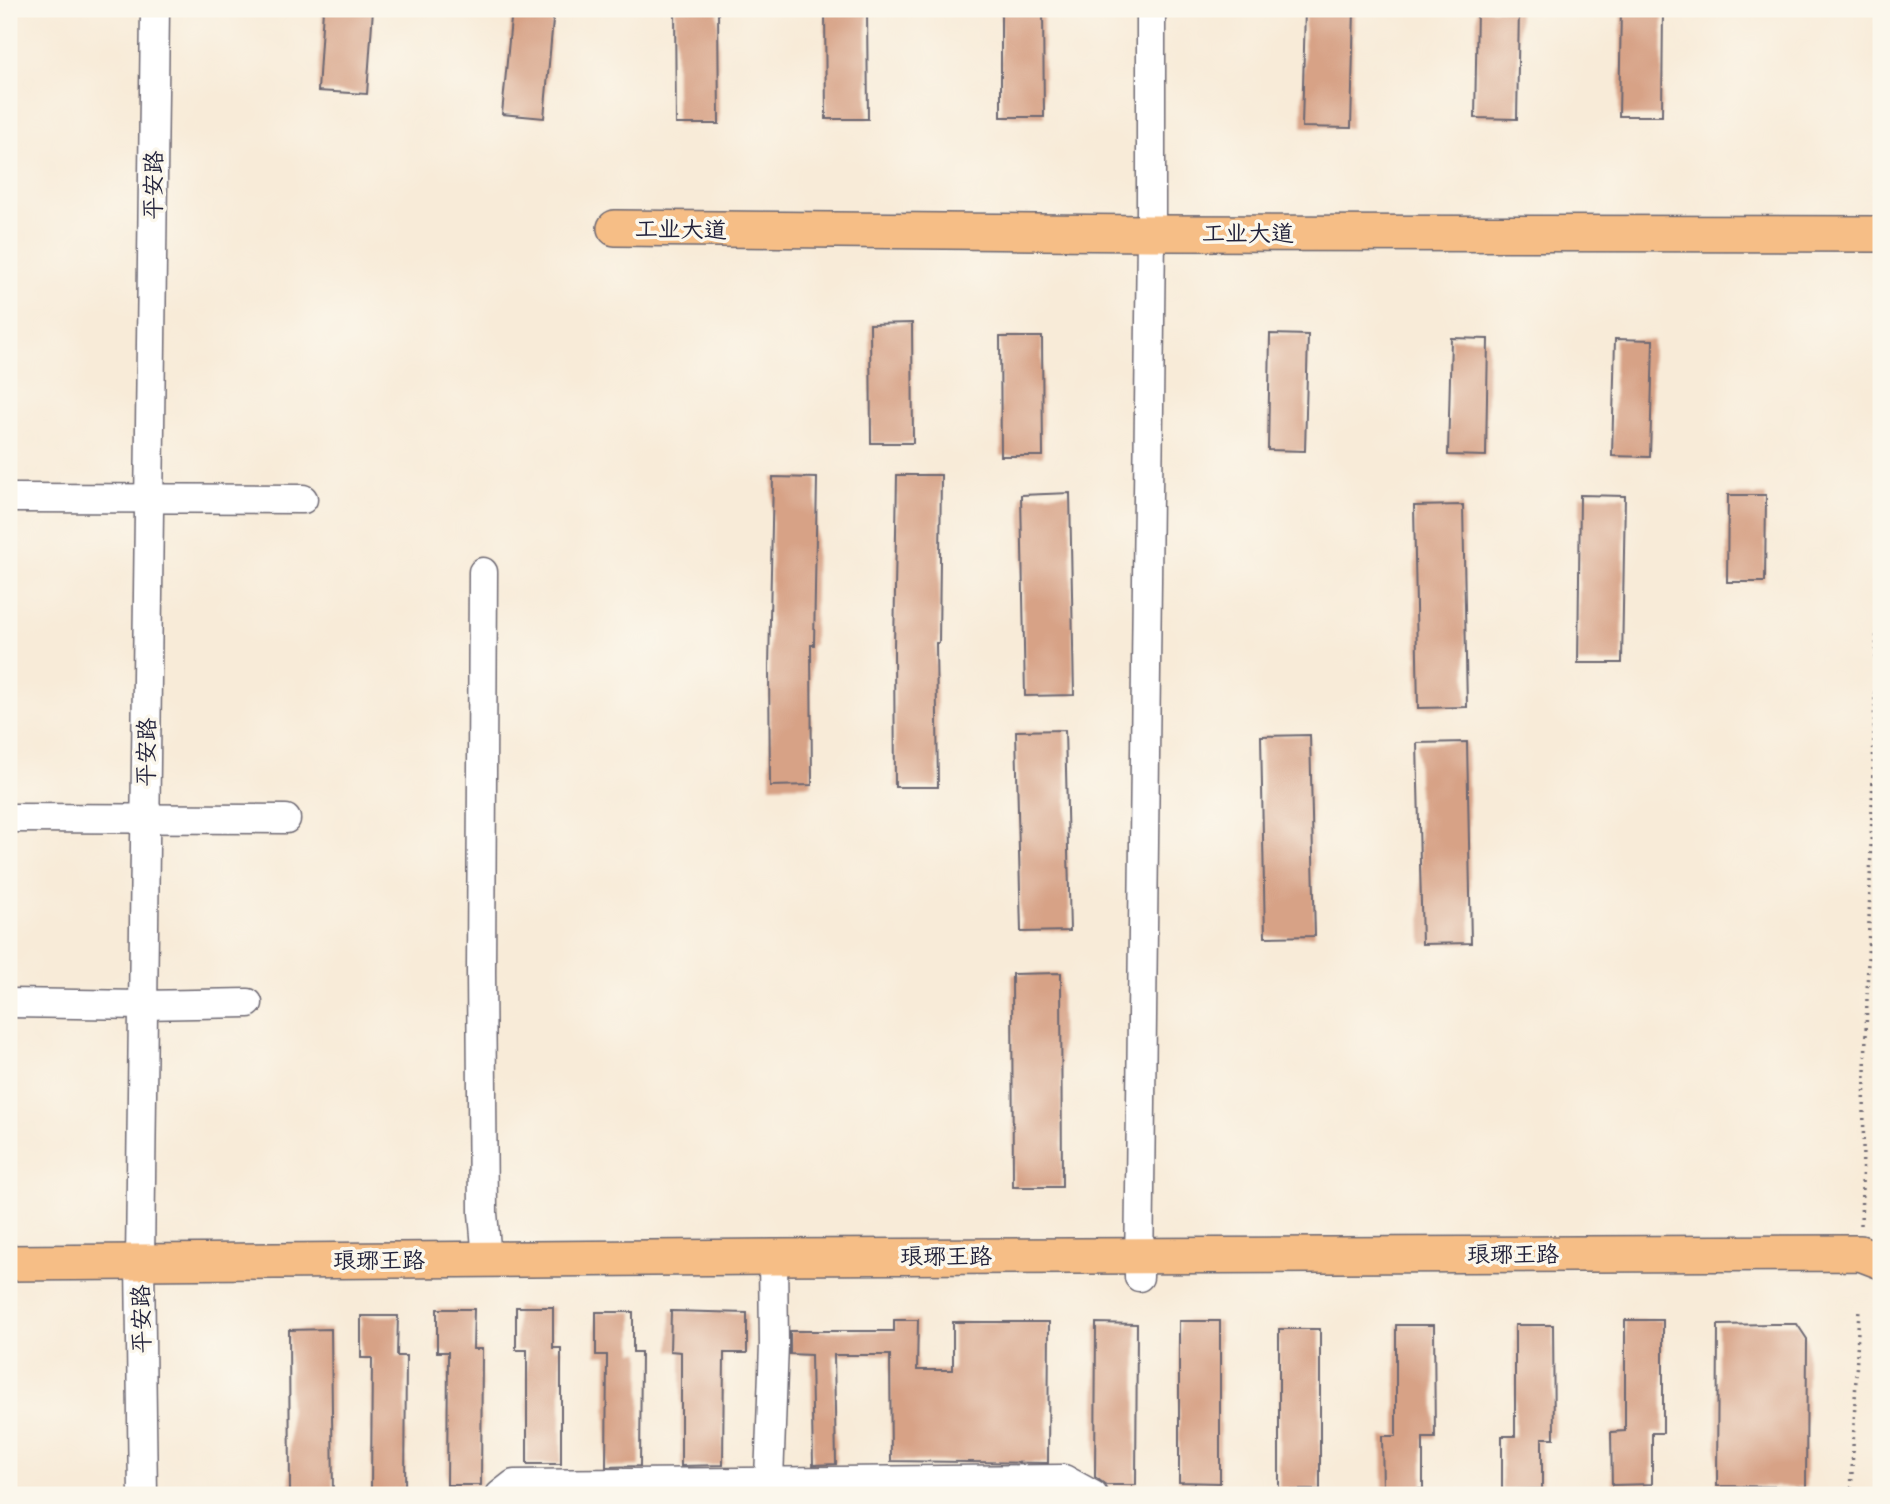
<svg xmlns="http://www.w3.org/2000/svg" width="1890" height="1504" font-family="Itim,'LXGW WenKai TC',sans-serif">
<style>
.building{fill:#d7a286}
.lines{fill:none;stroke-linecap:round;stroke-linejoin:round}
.minor-casing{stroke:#6d6872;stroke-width:31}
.major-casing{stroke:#6d6872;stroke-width:38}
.path{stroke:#6d6872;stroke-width:3.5;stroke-dasharray:2 5;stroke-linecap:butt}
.minor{stroke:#fff;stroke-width:28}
.major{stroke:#f6be86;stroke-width:35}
.labels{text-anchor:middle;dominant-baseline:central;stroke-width:7;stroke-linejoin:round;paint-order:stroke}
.street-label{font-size:23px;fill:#22223b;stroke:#fbf7ec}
</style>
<rect width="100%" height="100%" fill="#fbf7ec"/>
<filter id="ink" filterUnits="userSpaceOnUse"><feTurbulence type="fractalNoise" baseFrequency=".0143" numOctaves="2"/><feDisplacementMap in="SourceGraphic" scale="14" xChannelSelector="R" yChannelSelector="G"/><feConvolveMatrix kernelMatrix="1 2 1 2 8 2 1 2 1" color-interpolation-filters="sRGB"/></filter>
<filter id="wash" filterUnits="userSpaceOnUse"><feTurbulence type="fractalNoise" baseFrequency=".00686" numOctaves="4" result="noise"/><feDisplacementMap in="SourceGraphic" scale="28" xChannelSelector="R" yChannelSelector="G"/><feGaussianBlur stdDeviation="1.57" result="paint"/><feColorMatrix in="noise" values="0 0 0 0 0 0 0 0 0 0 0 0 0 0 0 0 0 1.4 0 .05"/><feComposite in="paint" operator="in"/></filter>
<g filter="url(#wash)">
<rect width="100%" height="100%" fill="#f8ebd8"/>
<g id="blocks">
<g class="building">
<path d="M 323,9 L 373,9 L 367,94 L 318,91 Z"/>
<path d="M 512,9 L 554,9 L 544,118 L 502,114 Z"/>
<path d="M 675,9 L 718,9 L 719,124 L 676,124 Z"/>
<path d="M 825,9 L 867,9 L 868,119 L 826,119 Z"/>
<path d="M 1001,9 L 1043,9 L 1044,117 L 1001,117 Z"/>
<path d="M 1305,9 L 1354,9 L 1351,128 L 1302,127 Z"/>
<path d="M 1477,9 L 1519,9 L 1517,119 L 1475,118 Z"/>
<path d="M 1621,9 L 1663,9 L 1662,116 L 1619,116 Z"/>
<path d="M 912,323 L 913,443 L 871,443 L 870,324 Z"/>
<path d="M 1270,334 L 1308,335 L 1305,451 L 1268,450 Z"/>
<path d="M 1000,337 L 1042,337 L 1043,456 L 1001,456 Z"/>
<path d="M 1451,338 L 1488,339 L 1486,456 L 1448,455 Z"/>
<path d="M 1615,339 L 1653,340 L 1650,457 L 1612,456 Z"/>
<path d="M 897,475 L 941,475 L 939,643 L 936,643 L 938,787 L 895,787 L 894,649 Z"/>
<path d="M 773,477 L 817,478 L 814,645 L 811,645 L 812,785 L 770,786 L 769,667 Z"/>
<path d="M 1070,493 L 1074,695 L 1025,696 L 1021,495 Z"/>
<path d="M 1580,495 L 1625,496 L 1622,663 L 1578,663 Z"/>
<path d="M 1728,495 L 1766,495 L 1765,582 L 1727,582 Z"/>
<path d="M 1463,505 L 1467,707 L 1418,708 L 1414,506 Z"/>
<path d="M 1065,730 L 1070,931 L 1021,932 L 1016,731 Z"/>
<path d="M 1310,735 L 1315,936 L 1265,937 L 1261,736 Z"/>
<path d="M 1467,742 L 1471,943 L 1422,944 L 1417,743 Z"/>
<path d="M 1061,973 L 1062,1187 L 1013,1187 L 1012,974 Z"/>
<path d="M 516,1307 L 553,1307 L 553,1348 L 561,1348 L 561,1464 L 527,1464 L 527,1350 L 516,1350 Z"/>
<path d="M 437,1309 L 474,1309 L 473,1349 L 482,1349 L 481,1485 L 447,1485 L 448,1352 L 437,1352 Z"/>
<path d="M 671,1311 L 747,1313 L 747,1353 L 724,1353 L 723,1465 L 681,1466 L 681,1352 L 670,1351 Z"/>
<path d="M 596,1312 L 633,1312 L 633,1352 L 641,1352 L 640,1466 L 606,1467 L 607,1355 L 596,1355 Z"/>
<path d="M 361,1316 L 398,1316 L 397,1356 L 406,1356 L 405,1492 L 371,1492 L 372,1358 L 361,1358 Z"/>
<path d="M 894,1320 L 918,1320 L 917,1370 L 953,1370 L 953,1322 L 1049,1322 L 1048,1463 L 891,1461 L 890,1355 L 834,1355 L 836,1464 L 813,1465 L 811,1355 L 790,1354 L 790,1331 L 894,1331 Z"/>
<path d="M 1625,1320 L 1663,1320 L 1663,1433 L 1652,1433 L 1652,1484 L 1612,1485 L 1611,1432 L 1625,1431 Z"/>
<path d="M 1179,1321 L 1220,1321 L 1220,1483 L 1179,1482 Z"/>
<path d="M 1096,1323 L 1137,1324 L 1136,1485 L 1106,1485 L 1095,1477 Z"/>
<path d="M 1772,1324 L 1797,1324 L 1807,1339 L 1806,1487 L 1717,1486 L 1718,1325 Z"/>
<path d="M 1396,1325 L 1434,1325 L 1435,1438 L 1423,1438 L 1423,1489 L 1383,1489 L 1382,1436 L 1396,1436 Z"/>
<path d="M 1515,1325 L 1553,1325 L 1554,1438 L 1542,1438 L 1542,1489 L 1502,1490 L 1502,1436 L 1515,1436 Z"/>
<path d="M 331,1329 L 333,1495 L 290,1495 L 289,1330 Z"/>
<rect x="1279" y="1329" width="41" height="161"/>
</g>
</g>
</g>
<g filter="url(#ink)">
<use href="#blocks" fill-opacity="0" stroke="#6d6872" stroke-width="2"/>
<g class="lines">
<defs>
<g id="minor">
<path d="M 9,498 L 303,499"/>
<path d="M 483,572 L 481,972 L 483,1213 L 487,1259"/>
<path d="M 9,818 L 286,819"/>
<path d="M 9,1003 L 143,1005 L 248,1003"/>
<path d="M 1139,1277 L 1151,233 L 1151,9"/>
<path d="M 769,1480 L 774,1344 L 773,1257"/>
<path d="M 143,1495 L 140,1262 L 155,9"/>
<path d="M 500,1495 L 514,1484 L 1064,1479 L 1093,1495"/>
</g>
<g id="major">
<path d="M 615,228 L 1151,233 L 1881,234"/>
<path d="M 9,1263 L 773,1257 L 1860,1253 L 1881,1261"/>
</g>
</defs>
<use href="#minor" class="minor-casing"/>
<use href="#major" class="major-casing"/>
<g class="path">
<path d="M 1861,1225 L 1881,466"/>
<path d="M 1851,1495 L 1859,1307"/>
</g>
<use href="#minor" class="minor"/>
<use href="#major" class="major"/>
</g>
</g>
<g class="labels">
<g class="street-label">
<text transform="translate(153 185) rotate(-89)">平安路</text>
<text transform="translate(681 229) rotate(1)">工业大道</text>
<text x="1248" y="233">工业大道</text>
<text transform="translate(146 752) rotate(-89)">平安路</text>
<text x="1513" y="1254">琅琊王路</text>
<text x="946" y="1256">琅琊王路</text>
<text x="379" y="1260">琅琊王路</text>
<text transform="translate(141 1319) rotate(-91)">平安路</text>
</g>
</g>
<rect width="1890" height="1504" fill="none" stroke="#fbf7ec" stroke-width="35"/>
</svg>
